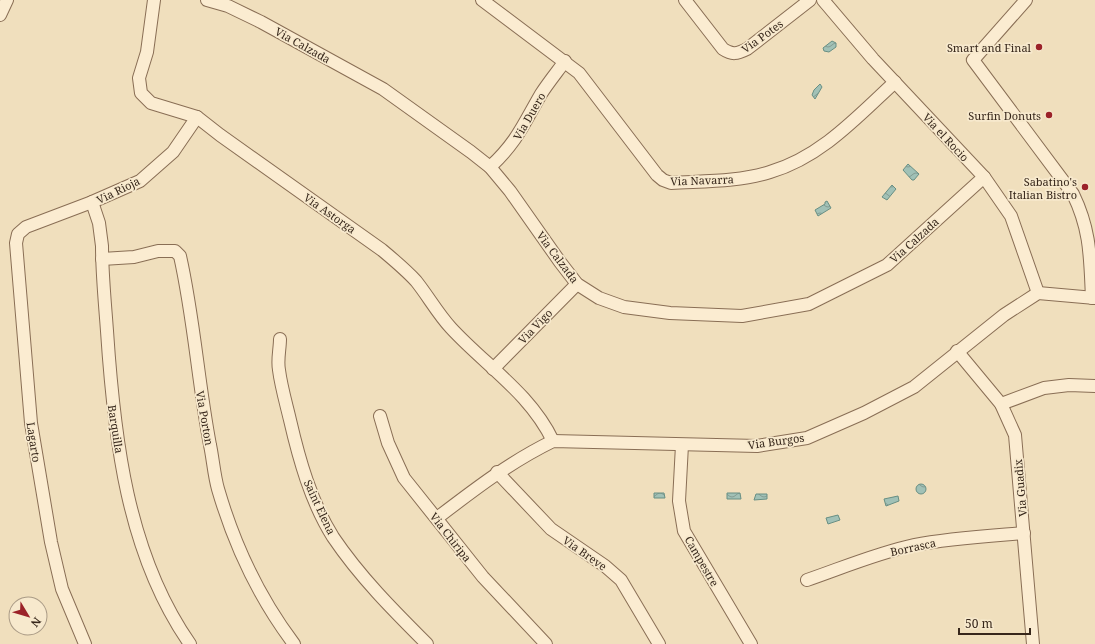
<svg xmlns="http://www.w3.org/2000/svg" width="1095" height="644" font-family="'Noto Serif',serif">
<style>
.water{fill:url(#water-waves);stroke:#688f84}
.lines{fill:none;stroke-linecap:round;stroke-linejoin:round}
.minor-casing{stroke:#896e55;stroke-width:14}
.minor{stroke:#fbecd1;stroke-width:12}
.poi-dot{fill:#9b2229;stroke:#f7e9cd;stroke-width:1.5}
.labels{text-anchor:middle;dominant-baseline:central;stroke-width:3.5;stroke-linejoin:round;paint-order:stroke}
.street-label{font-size:11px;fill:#37271b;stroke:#f7e9cd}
.poi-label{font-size:11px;fill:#37271b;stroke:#f7e9cd;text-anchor:end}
</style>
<defs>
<pattern id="water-waves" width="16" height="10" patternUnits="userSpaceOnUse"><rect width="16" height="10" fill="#a1c1b6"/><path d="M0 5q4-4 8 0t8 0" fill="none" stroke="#849d93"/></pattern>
</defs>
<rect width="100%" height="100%" fill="#f0dfbd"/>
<g class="water">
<path d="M 832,41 L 836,43 L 836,47 L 829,52 L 824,51 L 823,48 Z"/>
<path d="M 820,84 L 822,87 L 815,99 L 812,95 L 814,90 Z"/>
<path d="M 908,164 L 919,174 L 914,180 L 912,180 L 903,170 Z"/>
<path d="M 892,185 L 896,189 L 887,200 L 882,197 Z"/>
<path d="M 827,201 L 831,208 L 818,216 L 815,210 L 825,204 L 825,202 Z"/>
<circle cx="921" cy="489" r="5"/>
<path d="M 654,493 L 664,493 L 665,498 L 654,498 Z"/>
<path d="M 727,493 L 740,493 L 741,499 L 727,499 Z"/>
<path d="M 756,494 L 767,494 L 767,499 L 754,500 Z"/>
<path d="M 898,496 L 899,501 L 886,506 L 884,499 Z"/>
<path d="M 838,515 L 840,520 L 828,524 L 826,518 Z"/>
</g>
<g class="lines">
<defs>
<g id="minor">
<path d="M 154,0 L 147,52 L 139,78 L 141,93 L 151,103 L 197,117 L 220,135 L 382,250 C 394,260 406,270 416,281 C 428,296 438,314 451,328 C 486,366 530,393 553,441"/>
<path d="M 207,0 L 228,6 L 261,22 L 383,89 L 471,152 L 490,167 L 510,191 L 560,262 L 577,284 L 599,298 L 624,307 L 670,313 L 742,316 L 809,304 L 887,265 L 984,177"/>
<path d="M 482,0 L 579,73 L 657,175 L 663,180 L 671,183 C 704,181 738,182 770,172 C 821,157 857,117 895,82"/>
<path d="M 685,0 L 723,49 C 732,55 737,54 747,49 L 810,0"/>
<path d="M 823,0 L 873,59 L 984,177 L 1011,216 L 1038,293"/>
<path d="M 1026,0 L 973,60 L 1073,194 C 1091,231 1090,258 1092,298"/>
<path d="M 0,15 L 7,0"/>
<path d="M 490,167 C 517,142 523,125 541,94 C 548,83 557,72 565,61"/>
<path d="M 92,202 L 99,223 L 102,246 C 102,274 105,303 107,331 C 114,437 127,554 190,644"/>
<path d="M 102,259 L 134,257 L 158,251 L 175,251 L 180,256 C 194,318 198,382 210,445 C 213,459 214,475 218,489 C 234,544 260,599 294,644"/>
<path d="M 280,339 C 280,349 277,360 279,370 C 281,386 286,403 290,420 C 299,459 311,502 333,537 C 360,577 393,610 427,644"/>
<path d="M 957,351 L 1001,404 L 1015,435 L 1033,644"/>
<path d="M 493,369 L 577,284"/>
<path d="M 1001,404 L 1044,388 L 1069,385 L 1095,386"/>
<path d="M 380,416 L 388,443 L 404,478 L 483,577 L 546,644"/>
<path d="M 682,445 L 679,501 L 684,531 L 751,644"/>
<path d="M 497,472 L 551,529 L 605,566 L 621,580 L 659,644"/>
<path d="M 437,518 C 475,489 510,462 553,441 L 757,446 L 807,438 L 864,413 L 914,387 L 1004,315 L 1038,293 L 1095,298"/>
<path d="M 807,580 C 842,568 877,553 914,545 C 950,538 987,536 1024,533"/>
<path d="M 85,644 L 62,589 L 51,542 L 31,423 L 16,243 L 18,234 L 26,227 L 92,202 L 140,181 L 173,152 L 197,117"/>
</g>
</defs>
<use href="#minor" class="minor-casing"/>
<use href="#minor" class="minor"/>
</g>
<g class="poi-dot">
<circle cx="1039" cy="47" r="4"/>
<circle cx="1049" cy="115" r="4"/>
<circle cx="1085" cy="187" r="4"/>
</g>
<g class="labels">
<g class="street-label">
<text transform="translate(762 36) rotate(-36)">Via Potes</text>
<text transform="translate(303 45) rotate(29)">Via Calzada</text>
<text transform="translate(529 116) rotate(-60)">Via Duero</text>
<text transform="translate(946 137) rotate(47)">Via el Rocio</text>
<text transform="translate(702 180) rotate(-2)">Via Navarra</text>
<text transform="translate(118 190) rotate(-26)">Via Rioja</text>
<text transform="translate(330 213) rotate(35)">Via Astorga</text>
<text transform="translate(914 240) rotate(-42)">Via Calzada</text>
<text transform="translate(558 257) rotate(53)">Via Calzada</text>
<text transform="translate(535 326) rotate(-46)">Via Vigo</text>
<text transform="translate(205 418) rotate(80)">Via Porton</text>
<text transform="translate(116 429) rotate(81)">Barquilla</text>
<text transform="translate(776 441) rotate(-8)">Via Burgos</text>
<text transform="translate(34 442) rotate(81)">Lagarto</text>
<text transform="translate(1020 488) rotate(-95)">Via Guadix</text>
<text transform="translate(320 507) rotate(65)">Saint Elena</text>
<text transform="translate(451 537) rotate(52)">Via Chiripa</text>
<text transform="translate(913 547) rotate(-12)">Borrasca</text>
<text transform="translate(585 553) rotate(35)">Via Breve</text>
<text transform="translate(702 561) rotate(60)">Campestre</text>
</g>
<g class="poi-label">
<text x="1031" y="47">Smart and Final</text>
<text x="1041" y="115">Surfin Donuts</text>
<text x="1077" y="181">Sabatino's<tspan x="1077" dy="13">Italian Bistro</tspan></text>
</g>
</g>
<g transform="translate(28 616) rotate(128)"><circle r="19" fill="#f7e9cd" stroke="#aa9b86"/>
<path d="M0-3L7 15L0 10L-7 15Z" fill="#9b2229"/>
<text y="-6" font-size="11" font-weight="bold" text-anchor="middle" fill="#37271b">N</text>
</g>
<path d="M959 628v6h71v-6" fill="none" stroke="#37271b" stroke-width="2"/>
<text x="965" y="628" font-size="12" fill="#37271b" stroke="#f7e9cd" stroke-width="3" paint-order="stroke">50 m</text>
</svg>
